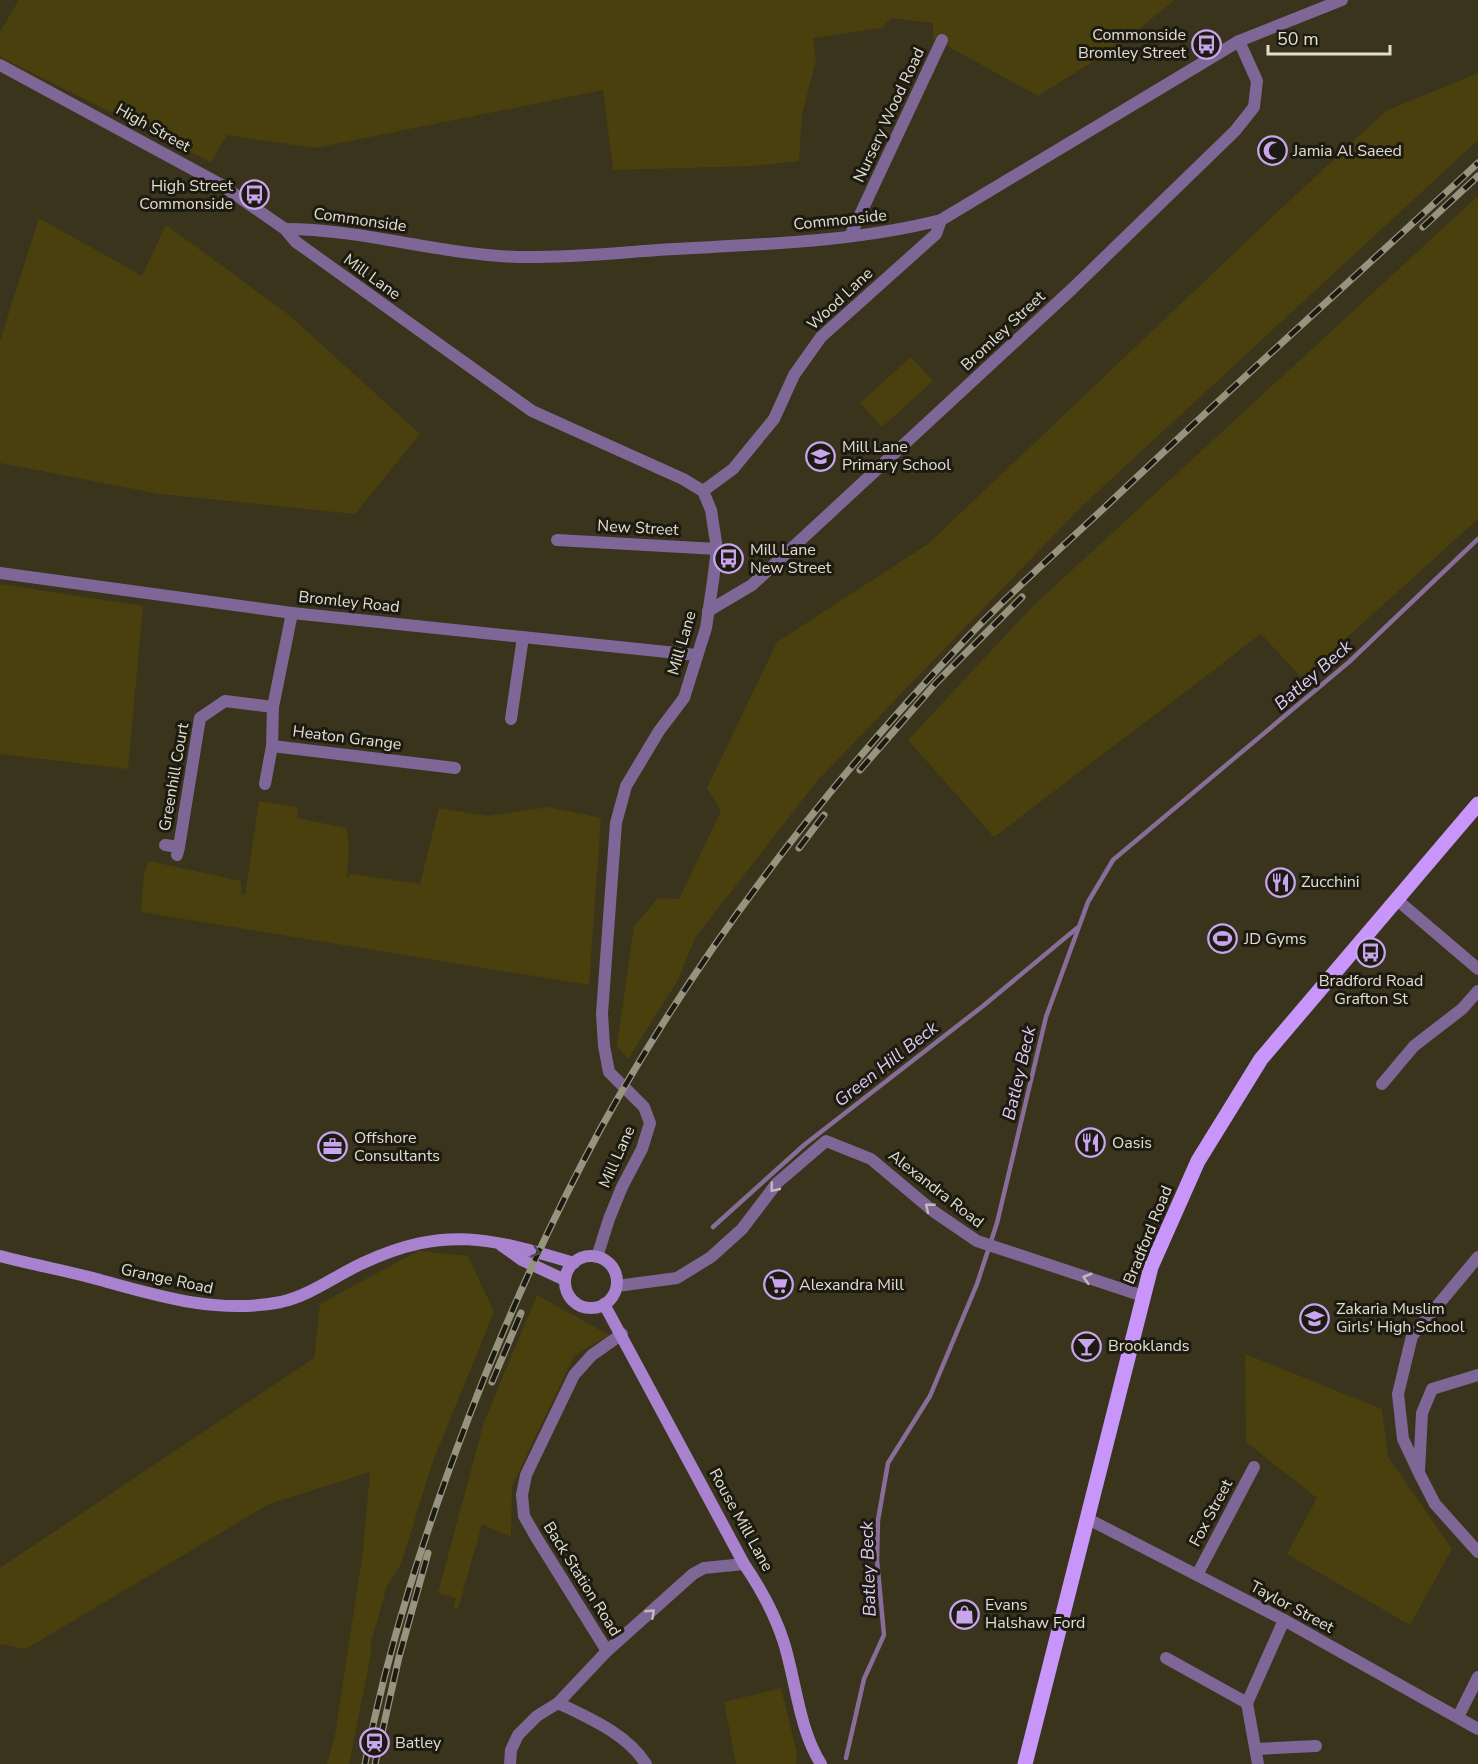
<svg xmlns="http://www.w3.org/2000/svg" width="1478" height="1764" font-family="'Nunito Sans',sans-serif">
<style>
.green{fill:#4a400e}
.lines{fill:none;stroke-linecap:round;stroke-linejoin:round}
.stream{stroke:#876d98;stroke-width:4.5}
.minor{stroke:#7e6697;stroke-width:12}
.tertiary{stroke:#7e6697;stroke-width:12}
.secondary{stroke:#a882cf;stroke-width:12}
.primary{stroke:#c896fa;stroke-width:15}
.rail-casing{stroke:#96937f;stroke-width:7}
.rail{stroke:#1d1b11;stroke-width:4.5;stroke-dasharray:14;stroke-linecap:butt}
.oneway{stroke:#c3babe}
.oneway2{stroke:#55445d}
.labels{text-anchor:middle;dominant-baseline:central;stroke-width:6;stroke-linejoin:round;paint-order:stroke}
.poi-label{font-size:16px;fill:#e0decf;stroke:#1d1b11;text-anchor:start}
.street-label{font-size:16px;fill:#e0decf;stroke:#1d1b11}
.water-label{font-size:18px;font-style:italic;fill:#dfccf4;stroke:#1d1b11}
</style>
<rect width="100%" height="100%" fill="#39341b"/>
<g class="green">
<path d="M 19,0 L 1175,0 L 1116,47 L 1038,96 L 933,38 L 933,23 L 891,18 L 881,28 L 813,38 L 816,60 L 802,114 L 799,161 L 754,166 L 613,170 L 603,90 L 315,148 L 227,135 L 211,162 L 0,57 L 0,32 Z"/>
<path d="M 1478,73 L 1478,140 L 1081,507 L 817,781 L 695,938 L 678,980 L 628,1059 L 617,1046 L 634,926 L 658,898 L 679,899 L 721,811 L 707,788 L 777,642 L 928,544 L 1269,220 L 1386,111 Z"/>
<path d="M 1478,196 L 1478,519 L 1302,678 L 1261,634 L 994,837 L 908,740 L 1032,607 Z"/>
<path d="M 39,218 L 142,276 L 166,225 L 288,314 L 420,434 L 355,514 L 160,494 L 0,463 L 0,341 Z"/>
<path d="M 911,357 L 933,381 L 882,427 L 860,403 Z"/>
<path d="M 0,584 L 143,606 L 128,769 L 0,754 Z"/>
<path d="M 259,801 L 298,807 L 297,818 L 346,828 L 349,844 L 347,878 L 351,874 L 420,884 L 439,808 L 488,816 L 549,807 L 601,818 L 589,985 L 141,912 L 144,872 L 149,861 L 241,881 L 241,894 L 245,895 Z"/>
<path d="M 418,1251 L 468,1256 L 494,1312 L 433,1461 L 401,1564 L 387,1586 L 371,1642 L 371,1654 L 349,1764 L 327,1764 L 335,1735 L 363,1551 L 370,1472 L 269,1504 L 26,1649 L 0,1644 L 0,1568 L 314,1358 L 320,1304 Z"/>
<path d="M 537,1295 L 609,1335 L 574,1356 L 512,1486 L 511,1537 L 482,1524 L 458,1609 L 454,1608 L 456,1598 L 438,1593 L 484,1422 Z"/>
<path d="M 1245,1354 L 1382,1409 L 1388,1457 L 1452,1549 L 1410,1625 L 1287,1554 L 1317,1498 L 1246,1442 Z"/>
<path d="M 781,1688 L 797,1754 L 796,1764 L 736,1764 L 724,1702 Z"/>
</g>
<g class="lines">
<g class="stream">
<path d="M 713,1227 L 804,1145 L 983,1006 L 1077,928"/>
<path d="M 846,1758 L 864,1679 L 884,1635 L 877,1560 L 878,1520 L 888,1463 L 930,1396 L 977,1284 L 997,1223 L 1046,1017 L 1088,902 L 1113,860 L 1349,662 L 1478,539"/>
</g>
<g class="minor">
<path d="M 850,236 L 942,40"/>
<path d="M 557,540 L 717,549"/>
<path d="M 0,573 L 292,613 L 696,655"/>
<path d="M 708,611 L 752,585 L 1072,289 L 1235,131 L 1254,107 L 1257,81 L 1239,41"/>
<path d="M 511,719 L 523,637"/>
<path d="M 272,746 L 273,707 L 292,613"/>
<path d="M 265,784 L 272,746 L 455,768"/>
<path d="M 165,845 L 179,847 L 177,855"/>
<path d="M 179,847 L 200,718 L 225,701 L 273,707"/>
<path d="M 1396,899 L 1478,969"/>
<path d="M 1382,1084 L 1414,1046 L 1462,1009 L 1478,991"/>
<path d="M 1478,1257 L 1412,1336 L 1398,1394 L 1403,1439 L 1419,1473 L 1435,1504 L 1478,1552"/>
<path d="M 617,1286 L 677,1278 L 711,1257 L 742,1229 L 777,1183 L 826,1141 L 871,1159 L 933,1211 L 977,1241 L 1143,1296"/>
<path d="M 1419,1472 L 1422,1413 L 1432,1389 L 1478,1375"/>
<path d="M 1088,1519 L 1284,1620 L 1478,1729"/>
<path d="M 1197,1575 L 1254,1467"/>
<path d="M 607,1651 L 536,1537 L 524,1516 L 522,1495 L 526,1475 L 574,1375 L 592,1355 L 622,1334"/>
<path d="M 1166,1658 L 1247,1703"/>
<path d="M 558,1703 C 589,1718 627,1734 646,1764"/>
<path d="M 1458,1717 L 1478,1677"/>
<path d="M 1257,1749 L 1316,1746"/>
<path d="M 510,1764 L 511,1750 L 518,1735 L 537,1716 L 558,1703 L 607,1651 L 693,1574 L 704,1568 L 744,1564"/>
<path d="M 1258,1764 L 1247,1703 L 1284,1620"/>
</g>
<g class="tertiary">
<path d="M 0,65 L 220,184 L 285,229 L 296,242 L 532,411 L 683,479 L 703,491 L 711,510 L 717,549 L 713,581 L 706,628 L 684,698 L 659,731 L 626,786 L 616,823 L 602,1013 L 604,1046 L 609,1072 L 644,1107 L 650,1123 L 642,1149 L 622,1187 L 609,1219 L 597,1257"/>
<path d="M 285,229 C 363,229 441,255 519,257 C 570,258 623,252 674,249 C 764,244 854,242 941,220 L 1239,41 L 1342,0"/>
<path d="M 703,491 L 733,469 L 774,419 L 794,375 L 821,337 L 936,234 L 941,220"/>
</g>
<g class="secondary">
<path d="M 501,1245 L 522,1260 L 565,1280"/>
<path d="M 0,1256 C 31,1264 62,1270 93,1278 C 154,1295 216,1315 281,1302 C 311,1295 335,1276 363,1263 C 446,1225 490,1238 574,1263"/>
<circle cx="591" cy="1282" r="26"/>
<path d="M 604,1304 L 744,1564 C 761,1589 775,1614 784,1643 C 796,1682 799,1729 821,1764"/>
</g>
<path class="primary" d="M 1025,1764 L 1151,1267 L 1198,1161 L 1261,1059 L 1478,804"/>
<defs>
<g id="rail">
<path d="M 1423,227 L 1478,176"/>
<path d="M 860,770 L 936,683 L 1022,597"/>
<path d="M 799,848 L 824,815"/>
<path d="M 492,1382 L 521,1313"/>
<path d="M 365,1764 C 388,1645 425,1532 468,1419 C 506,1320 550,1222 601,1128 C 699,951 825,787 965,640 C 1008,594 1057,552 1103,509 C 1226,392 1353,279 1478,163"/>
<path d="M 375,1764 L 399,1657 L 428,1553"/>
</g>
</defs>
<use href="#rail" class="rail-casing"/>
<use href="#rail" class="rail"/>
</g>
<defs><path id="oneway-chevron" d="M-2-3.5L2.5 0L-2 3.5" fill="none" stroke-width="1.6" stroke-linecap="round" stroke-linejoin="round" transform="scale(1.5)"/></defs>
<g class="oneway">
<use href="#oneway-chevron" transform="translate(774 1188) rotate(129)"/>
<use href="#oneway-chevron" transform="translate(929 1207) rotate(-141)"/>
<use href="#oneway-chevron" transform="translate(1087 1278) rotate(-163)"/>
<use href="#oneway-chevron" transform="translate(651 1613) rotate(-43)"/>
</g>
<use class="oneway2" href="#oneway-chevron" transform="translate(536 1252) rotate(16)"/>
<defs>
<symbol id="bus-ring" viewBox="-11 -11 22 22"><circle r="9.5" fill="#1d1b11" stroke="#c9a5ee" stroke-width="1.5"/><path d="M-5-6H5V4H4V6H2V4H-2V6H-4V4H-5ZM-3.5-4V0h7V-4ZM-3.5 1.2v1.5H-2V1.2ZM2 1.2v1.5H3.5V1.2Z" fill="#c9a5ee"/></symbol>
<symbol id="mosque-ring" viewBox="-11 -11 22 22"><circle r="9.5" fill="#1d1b11" stroke="#c9a5ee" stroke-width="1.5"/><path d="M3.5-4.9A6 6 0 1 0 3.5 4.9A5 5 0 1 1 3.5-4.9Z" fill="#c9a5ee"/></symbol>
<symbol id="school-ring" viewBox="-11 -11 22 22"><circle r="9.5" fill="#1d1b11" stroke="#c9a5ee" stroke-width="1.5"/><path d="M0-5L7-2L0 1L-7-2ZM-4 1L0 2.5L4 1V4Q0 6-4 4Z" fill="#c9a5ee"/></symbol>
<symbol id="restaurant-ring" viewBox="-11 -11 22 22"><circle r="9.5" fill="#1d1b11" stroke="#c9a5ee" stroke-width="1.5"/><path d="M-5-6h1v4h1v-4h1v4h1v-4h1v5L-1.5 .5V6h-2V.5L-5-1ZM5-6V6H3V1.5H1.5Q1.5-4 5-6Z" fill="#c9a5ee"/></symbol>
<symbol id="stadium-ring" viewBox="-11 -11 22 22"><circle r="9.5" fill="#1d1b11" stroke="#c9a5ee" stroke-width="1.5"/><path d="M0-5a6.5 5 0 1 0 0 10a6.5 5 0 1 0 0-10ZM-3.5-1.8h7v3.6h-7Z" fill="#c9a5ee"/></symbol>
<symbol id="office-ring" viewBox="-11 -11 22 22"><circle r="9.5" fill="#1d1b11" stroke="#c9a5ee" stroke-width="1.5"/><path d="M-6-3h4V-5.5h4V-3h4V5H-6ZM-1-4.5V-3h2v-1.5ZM-6 0V1H6V0Z" fill="#c9a5ee"/></symbol>
<symbol id="supermarket-ring" viewBox="-11 -11 22 22"><circle r="9.5" fill="#1d1b11" stroke="#c9a5ee" stroke-width="1.5"/><path d="M-6-5.5h2.5l.6 2H6L4.5 2H-2.5L-4.4-4H-6ZM-1.5 3.2a1.3 1.3 0 1 0 .1 0ZM3 3.2a1.3 1.3 0 1 0 .1 0Z" fill="#c9a5ee"/></symbol>
<symbol id="bar-ring" viewBox="-11 -11 22 22"><circle r="9.5" fill="#1d1b11" stroke="#c9a5ee" stroke-width="1.5"/><path d="M-6-5H6L.8 .8V4.5H3.5V6h-7V4.5H-.8V.8Z" fill="#c9a5ee"/></symbol>
<symbol id="shop-ring" viewBox="-11 -11 22 22"><circle r="9.5" fill="#1d1b11" stroke="#c9a5ee" stroke-width="1.5"/><path d="M-5-2.5h2.3a2.7 3.5 0 0 1 5.4 0H5L5.5 6h-11ZM-1.5-2.5h3a1.5 2.3 0 0 0-3 0Z" fill="#c9a5ee"/></symbol>
<symbol id="station-ring" viewBox="-11 -11 22 22"><circle r="9.5" fill="#1d1b11" stroke="#c9a5ee" stroke-width="1.5"/><path d="M-3-6H3Q5-6 5-4V2Q5 4 3 4L4.5 6H3L1.5 4h-3L-3 6H-4.5L-3 4Q-5 4-5 2V-4Q-5-6-3-6ZM-3.5-4v3h7v-3ZM-3.5 1v1.5H-2V1ZM2 1v1.5H3.5V1Z" fill="#c9a5ee"/></symbol>
</defs>
<g fill-rule="evenodd">
<use href="#bus-ring" x="1190" y="28" width="33" height="33"/>
<use href="#mosque-ring" x="1256" y="134" width="33" height="33"/>
<use href="#bus-ring" x="238" y="178" width="33" height="33"/>
<use href="#school-ring" x="804" y="440" width="33" height="33"/>
<use href="#bus-ring" x="712" y="542" width="33" height="33"/>
<use href="#restaurant-ring" x="1264" y="866" width="33" height="33"/>
<use href="#stadium-ring" x="1206" y="922" width="33" height="33"/>
<use href="#bus-ring" x="1354" y="936" width="33" height="33"/>
<use href="#restaurant-ring" x="1074" y="1126" width="33" height="33"/>
<use href="#office-ring" x="316" y="1130" width="33" height="33"/>
<use href="#supermarket-ring" x="762" y="1268" width="33" height="33"/>
<use href="#school-ring" x="1298" y="1302" width="33" height="33"/>
<use href="#bar-ring" x="1070" y="1330" width="33" height="33"/>
<use href="#shop-ring" x="948" y="1598" width="33" height="33"/>
<use href="#station-ring" x="358" y="1726" width="33" height="33"/>
</g>
<g class="labels">
<g class="poi-label">
<text x="1186" y="35" text-anchor="end">Commonside<tspan x="1186" dy="18">Bromley Street</tspan></text>
<text x="1293" y="151">Jamia Al Saeed</text>
<text x="233" y="186" text-anchor="end">High Street<tspan x="233" dy="18">Commonside</tspan></text>
<text x="842" y="447">Mill Lane<tspan x="842" dy="18">Primary School</tspan></text>
<text x="750" y="550">Mill Lane<tspan x="750" dy="18">New Street</tspan></text>
<text x="1301" y="882">Zucchini</text>
<text x="1244" y="939">JD Gyms</text>
<text x="1371" y="981" text-anchor="middle">Bradford Road<tspan x="1371" dy="18">Grafton St</tspan></text>
<text x="354" y="1138">Offshore<tspan x="354" dy="18">Consultants</tspan></text>
<text x="1112" y="1143">Oasis</text>
<text x="799" y="1285">Alexandra Mill</text>
<text x="1336" y="1309">Zakaria Muslim<tspan x="1336" dy="18">Girls' High School</tspan></text>
<text x="1108" y="1346">Brooklands</text>
<text x="985" y="1605">Evans<tspan x="985" dy="18">Halshaw Ford</tspan></text>
<text x="395" y="1743">Batley</text>
</g>
<g class="street-label">
<text transform="translate(889 115) rotate(-65)">Nursery Wood Road</text>
<text transform="translate(153 128) rotate(29)">High Street</text>
<text transform="translate(360 220) rotate(8)">Commonside</text>
<text transform="translate(840 220) rotate(-6)">Commonside</text>
<text transform="translate(372 277) rotate(36)">Mill Lane</text>
<text transform="translate(840 299) rotate(-43)">Wood Lane</text>
<text transform="translate(1003 331) rotate(-43)">Bromley Street</text>
<text transform="translate(638 528) rotate(3)">New Street</text>
<text transform="translate(349 602) rotate(6)">Bromley Road</text>
<text transform="translate(682 643) rotate(-74)">Mill Lane</text>
<text transform="translate(347 738) rotate(7)">Heaton Grange</text>
<text transform="translate(174 777) rotate(-80)">Greenhill Court</text>
<text transform="translate(617 1157) rotate(-66)">Mill Lane</text>
<text transform="translate(936 1189) rotate(38)">Alexandra Road</text>
<text transform="translate(1148 1235) rotate(-68)">Bradford Road</text>
<text transform="translate(167 1279) rotate(12)">Grange Road</text>
<text transform="translate(1211 1513) rotate(-62)">Fox Street</text>
<text transform="translate(741 1520) rotate(61)">Rouse Mill Lane</text>
<text transform="translate(582 1579) rotate(58)">Back Station Road</text>
<text transform="translate(1292 1607) rotate(28)">Taylor Street</text>
</g>
<g class="water-label">
<text transform="translate(1313 675) rotate(-41)">Batley Beck</text>
<text transform="translate(886 1064) rotate(-38)">Green Hill Beck</text>
<text transform="translate(1019 1073) rotate(-77)">Batley Beck</text>
<text transform="translate(868 1569) rotate(-92)">Batley Beck</text>
</g>
</g>
<path d="M1268 45v9h122v-9" fill="none" stroke="#e0decf" stroke-width="3"/>
<text x="1277" y="45" font-size="18" fill="#e0decf" stroke="#1d1b11" stroke-width="4.5" paint-order="stroke">50 m</text>
</svg>
